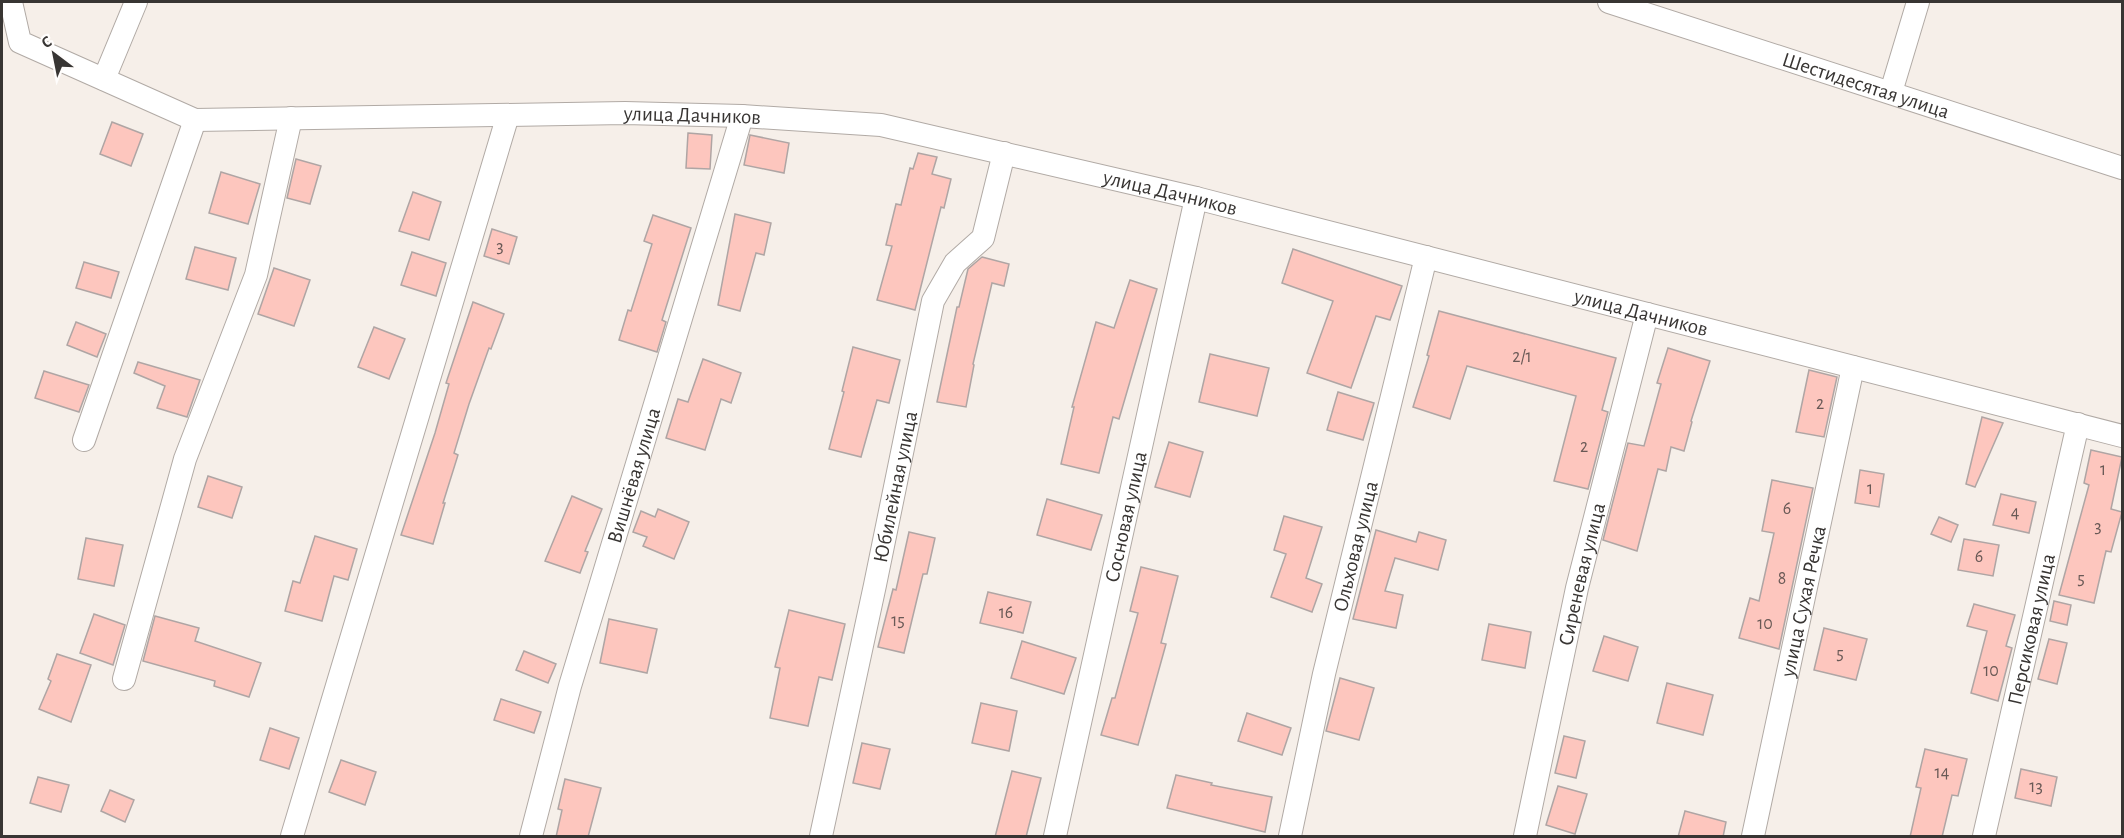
<svg xmlns="http://www.w3.org/2000/svg" width="2124" height="838" font-family="'Alegreya Sans',sans-serif">
<style>
.building{fill:#fdc6be;stroke:#afa5a4;stroke-width:1.5}
.lines{fill:none;stroke-linecap:round;stroke-linejoin:round}
.street-casing{stroke:#b1aaa5;stroke-width:24}
.street{stroke:#fff;stroke-width:22}
.labels{text-anchor:middle;dominant-baseline:central;stroke-width:6;stroke-linejoin:round;paint-order:stroke}
.number-label{font-size:18px;fill:#695956}
.street-label{font-size:21px;fill:#383533;stroke:#fffdfc}
</style>
<rect width="100%" height="100%" fill="#f6efe9"/>
<g class="building">
<path d="M 112,122 L 143,134 L 131,166 L 100,154 Z"/>
<path d="M 688,133 L 712,135 L 710,169 L 686,168 Z"/>
<path d="M 750,135 L 789,143 L 784,173 L 744,165 Z"/>
<path d="M 918,153 L 937,157 L 932,174 L 951,179 L 944,208 L 941,207 L 915,310 L 877,300 L 892,246 L 886,245 L 896,204 L 901,205 L 910,168 L 913,169 Z"/>
<path d="M 296,159 L 321,166 L 310,204 L 287,198 Z"/>
<path d="M 221,172 L 260,184 L 248,224 L 209,213 Z"/>
<path d="M 413,192 L 441,202 L 429,240 L 399,231 Z"/>
<path d="M 735,214 L 771,223 L 764,255 L 756,253 L 740,311 L 718,305 Z"/>
<path d="M 653,215 L 691,228 L 662,320 L 666,322 L 657,352 L 619,340 L 628,310 L 631,311 L 652,244 L 644,241 Z"/>
<path d="M 492,229 L 517,237 L 509,264 L 484,256 Z"/>
<path d="M 195,247 L 236,258 L 228,290 L 186,279 Z"/>
<path d="M 1293,249 L 1402,286 L 1390,320 L 1376,316 L 1351,388 L 1307,373 L 1333,301 L 1282,283 Z"/>
<path d="M 412,252 L 446,263 L 436,296 L 401,285 Z"/>
<path d="M 982,257 L 1009,264 L 1004,286 L 992,283 L 973,364 L 974,365 L 966,407 L 937,402 L 957,307 L 959,307 L 968,269 Z"/>
<path d="M 84,262 L 119,272 L 111,298 L 76,288 Z"/>
<path d="M 274,268 L 310,280 L 294,326 L 258,314 Z"/>
<path d="M 1130,280 L 1157,289 L 1119,419 L 1113,417 L 1099,473 L 1061,464 L 1074,407 L 1072,407 L 1096,322 L 1114,328 Z"/>
<path d="M 473,302 L 504,314 L 491,349 L 489,348 L 469,404 L 454,453 L 458,455 L 443,503 L 445,503 L 433,544 L 401,535 L 435,433 L 449,384 L 446,383 Z"/>
<path d="M 1439,311 L 1616,358 L 1602,410 L 1608,412 L 1588,489 L 1554,481 L 1576,396 L 1467,366 L 1450,419 L 1413,407 L 1429,356 L 1427,355 Z"/>
<path d="M 76,322 L 106,334 L 97,357 L 67,345 Z"/>
<path d="M 374,327 L 405,339 L 389,379 L 358,367 Z"/>
<path d="M 853,347 L 900,360 L 889,403 L 877,400 L 861,457 L 829,449 L 844,392 L 842,391 Z"/>
<path d="M 1668,348 L 1710,361 L 1691,421 L 1692,422 L 1684,451 L 1671,447 L 1666,471 L 1658,469 L 1637,551 L 1603,540 L 1628,443 L 1644,446 L 1661,384 L 1657,383 Z"/>
<path d="M 1210,354 L 1269,368 L 1257,416 L 1199,402 Z"/>
<path d="M 703,359 L 741,373 L 731,403 L 721,399 L 705,450 L 666,438 L 678,399 L 688,402 Z"/>
<path d="M 138,362 L 200,380 L 187,417 L 157,408 L 165,386 L 134,373 Z"/>
<path d="M 1809,370 L 1837,377 L 1824,437 L 1796,432 Z"/>
<path d="M 44,371 L 89,385 L 79,412 L 35,398 Z"/>
<path d="M 1338,392 L 1374,403 L 1363,440 L 1327,430 Z"/>
<path d="M 1982,417 L 2003,423 L 1975,487 L 1966,484 Z"/>
<path d="M 1169,442 L 1203,452 L 1190,497 L 1155,487 Z"/>
<path d="M 2091,450 L 2122,457 L 2111,509 L 2122,512 L 2111,552 L 2106,551 L 2094,603 L 2059,595 L 2089,485 L 2084,483 Z"/>
<path d="M 1860,470 L 1884,474 L 1879,507 L 1855,503 Z"/>
<path d="M 208,476 L 242,487 L 232,518 L 198,507 Z"/>
<path d="M 1772,480 L 1813,488 L 1779,649 L 1739,638 L 1750,598 L 1759,601 L 1774,533 L 1762,531 Z"/>
<path d="M 2001,494 L 2036,502 L 2029,533 L 1993,525 Z"/>
<path d="M 572,496 L 602,509 L 585,551 L 588,552 L 580,573 L 545,561 Z"/>
<path d="M 1047,499 L 1102,515 L 1091,550 L 1037,535 Z"/>
<path d="M 658,509 L 689,522 L 674,559 L 643,546 L 647,537 L 633,532 L 641,511 L 655,517 Z"/>
<path d="M 1284,516 L 1322,527 L 1306,578 L 1322,584 L 1312,612 L 1271,597 L 1286,554 L 1274,550 Z"/>
<path d="M 1939,517 L 1958,525 L 1951,542 L 1931,534 Z"/>
<path d="M 1376,530 L 1416,542 L 1419,532 L 1446,540 L 1438,570 L 1395,558 L 1385,591 L 1403,595 L 1396,628 L 1353,619 Z"/>
<path d="M 909,532 L 935,538 L 927,574 L 923,574 L 904,653 L 878,647 L 893,589 L 896,590 Z"/>
<path d="M 315,536 L 357,549 L 348,580 L 334,576 L 322,621 L 285,611 L 293,581 L 300,583 Z"/>
<path d="M 86,538 L 123,545 L 114,586 L 78,579 Z"/>
<path d="M 1964,539 L 1999,545 L 1993,576 L 1958,570 Z"/>
<path d="M 1141,567 L 1178,576 L 1161,643 L 1166,644 L 1138,745 L 1101,735 L 1112,698 L 1115,698 L 1138,613 L 1130,611 Z"/>
<path d="M 988,592 L 1031,602 L 1023,633 L 980,623 Z"/>
<path d="M 2054,601 L 2071,605 L 2067,625 L 2050,621 Z"/>
<path d="M 1974,604 L 2015,615 L 2006,646 L 2012,648 L 1998,701 L 1971,693 L 1987,631 L 1967,626 Z"/>
<path d="M 789,610 L 845,624 L 832,680 L 819,677 L 808,726 L 770,718 L 780,668 L 775,667 Z"/>
<path d="M 94,614 L 125,625 L 113,665 L 80,653 Z"/>
<path d="M 155,616 L 199,628 L 195,641 L 261,663 L 249,697 L 214,686 L 215,681 L 143,661 Z"/>
<path d="M 609,619 L 657,629 L 647,673 L 600,663 Z"/>
<path d="M 1489,624 L 1531,632 L 1525,668 L 1482,660 Z"/>
<path d="M 1824,628 L 1867,639 L 1856,680 L 1814,670 Z"/>
<path d="M 1604,636 L 1638,647 L 1628,681 L 1593,671 Z"/>
<path d="M 2049,639 L 2067,643 L 2057,684 L 2038,679 Z"/>
<path d="M 1022,641 L 1076,658 L 1064,694 L 1011,678 Z"/>
<path d="M 524,651 L 556,664 L 548,683 L 516,670 Z"/>
<path d="M 57,654 L 91,665 L 71,722 L 39,709 L 51,681 L 48,679 Z"/>
<path d="M 1340,678 L 1374,688 L 1359,740 L 1326,731 Z"/>
<path d="M 1667,683 L 1713,695 L 1703,735 L 1657,723 Z"/>
<path d="M 501,699 L 541,712 L 534,733 L 494,720 Z"/>
<path d="M 981,703 L 1017,711 L 1009,751 L 972,743 Z"/>
<path d="M 1247,713 L 1291,728 L 1282,755 L 1238,741 Z"/>
<path d="M 270,728 L 299,738 L 289,769 L 260,760 Z"/>
<path d="M 1564,736 L 1585,741 L 1576,778 L 1555,773 Z"/>
<path d="M 862,743 L 890,749 L 880,789 L 853,783 Z"/>
<path d="M 1925,749 L 1967,759 L 1958,796 L 1952,795 L 1942,837 L 1910,837 L 1921,788 L 1916,787 Z"/>
<path d="M 341,760 L 376,772 L 365,805 L 329,792 Z"/>
<path d="M 2021,769 L 2057,777 L 2051,806 L 2015,798 Z"/>
<path d="M 1012,771 L 1041,778 L 1026,837 L 995,837 Z"/>
<path d="M 1176,775 L 1212,783 L 1211,785 L 1272,797 L 1265,832 L 1167,808 Z"/>
<path d="M 38,777 L 69,785 L 61,812 L 30,803 Z"/>
<path d="M 565,779 L 601,788 L 588,837 L 556,837 L 562,810 L 558,809 Z"/>
<path d="M 1558,786 L 1587,794 L 1575,834 L 1546,825 Z"/>
<path d="M 110,790 L 134,800 L 125,822 L 101,811 Z"/>
<path d="M 1685,811 L 1726,822 L 1723,837 L 1678,837 Z"/>
</g>
<g class="lines">
<defs>
<g id="street">
<path id="s1" d="M 11,2 L 20,42 L 195,120 L 625,113 L 742,116 L 881,125 L 1196,198 L 2122,436"/>
<path id="s2" d="M 1609,2 L 2122,168"/>
<path d="M 104,79 L 136,2"/>
<path d="M 1891,92 L 1918,2"/>
<path d="M 84,440 L 195,120"/>
<path d="M 124,679 L 185,459 L 256,275 L 291,118"/>
<path d="M 292,836 L 508,115"/>
<path id="s3" d="M 531,836 L 570,686 L 742,116"/>
<path id="s4" d="M 821,836 L 875,585 L 933,301 L 955,263 L 983,238 L 1004,153"/>
<path id="s5" d="M 1055,836 L 1196,198"/>
<path id="s6" d="M 1290,836 L 1324,674 L 1426,257"/>
<path id="s7" d="M 1525,836 L 1577,588 L 1647,314"/>
<path id="s8" d="M 1753,836 L 1853,367"/>
<path id="s9" d="M 1984,836 L 2078,424"/>
</g>
</defs>
<use href="#street" class="street-casing"/>
<use href="#street" class="street"/>
</g>
<g class="labels">
<g class="number-label">
<text x="500" y="247">3</text>
<text x="1522" y="357">2/1</text>
<text x="1820" y="404">2</text>
<text x="1584" y="447">2</text>
<text x="2103" y="470">1</text>
<text x="1870" y="489">1</text>
<text x="1787" y="509">6</text>
<text x="2015" y="513">4</text>
<text x="2098" y="527">3</text>
<text x="1979" y="557">6</text>
<text x="1782" y="579">8</text>
<text x="2081" y="579">5</text>
<text x="1006" y="613">16</text>
<text x="898" y="621">15</text>
<text x="1765" y="624">10</text>
<text x="1840" y="654">5</text>
<text x="1991" y="671">10</text>
<text x="1942" y="773">14</text>
<text x="2036" y="787">13</text>
</g>
<g class="street-label">
<text stroke="none"><textPath href="#s2" startOffset="270">Шестидесятая улица</textPath></text>
<text stroke="none"><textPath href="#s1" startOffset="730">улица Дачников</textPath></text>
<text stroke="none"><textPath href="#s1" startOffset="1216">улица Дачников</textPath></text>
<text stroke="none"><textPath href="#s1" startOffset="1702">улица Дачников</textPath></text>
<text stroke="none"><textPath href="#s3" startOffset="375">Вишнёвая улица</textPath></text>
<text stroke="none"><textPath href="#s4" startOffset="357">Юбилейная улица</textPath></text>
<text stroke="none"><textPath href="#s5" startOffset="327">Сосновая улица</textPath></text>
<text stroke="none"><textPath href="#s6" startOffset="297">Ольховая улица</textPath></text>
<text stroke="none"><textPath href="#s7" startOffset="268">Сиреневая улица</textPath></text>
<text stroke="none"><textPath href="#s8" startOffset="240">улица Сухая Речка</textPath></text>
<text stroke="none"><textPath href="#s9" startOffset="212">Персиковая улица</textPath></text>
</g>
</g>
<rect width="2124" height="838" fill="none" stroke="#383533" stroke-width="6"/>
<g transform="translate(54 54) rotate(328)" stroke="#fffdfc" stroke-width="4.5" paint-order="stroke">
<path d="M0-4.5L10 22L0 15L-10 22Z" fill="#383533"/>
<text y="-9" font-size="16" font-weight="bold" text-anchor="middle" fill="#383533">С</text>
</g>
</svg>
